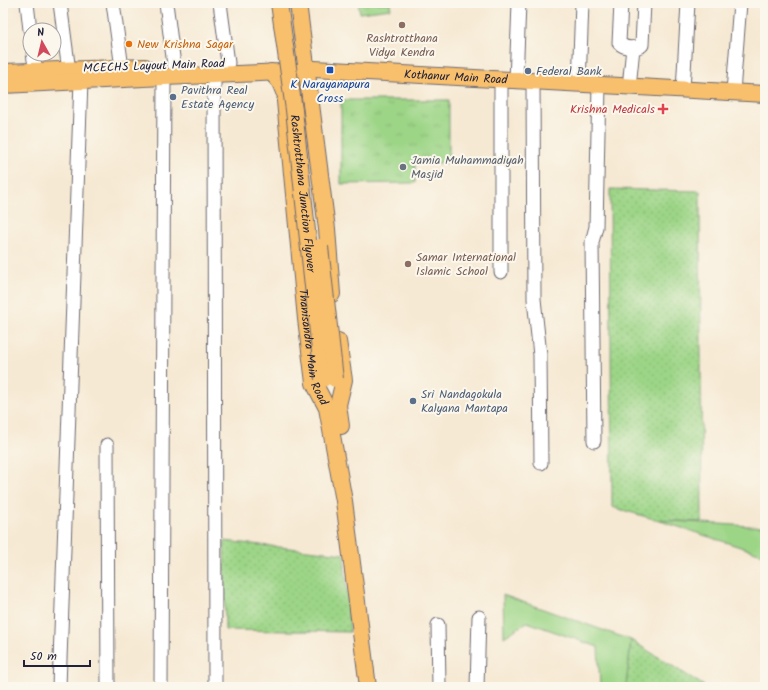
<svg xmlns="http://www.w3.org/2000/svg" width="768" height="690" font-family="Kalam,sans-serif">
<style>
.grass{fill:url(#grass-dots);stroke:#607c61}
.park{fill:url(#park-tufts);stroke:#607c61}
.garden{fill:#9dd587;stroke:#607c61}
.lines{fill:none;stroke-linecap:round;stroke-linejoin:round}
.minor-casing{stroke:#6c6870;stroke-width:15}
.major-casing{stroke:#6c6870;stroke-width:18}
.minor{stroke:#fff;stroke-width:13}
.major{stroke:#f8bf6c;stroke-width:16}
.major-bridge-casing{stroke:#6c6870;stroke-width:18;stroke-linecap:butt}
.major-bridge{stroke:#f8bf6c;stroke-width:16}
.education-dot{fill:#8d6e63;stroke:#fbf7ec;stroke-width:1.5}
.food-dot{fill:#e8710a;stroke:#fbf7ec;stroke-width:1.5}
.transit-dot{fill:#1a4fb4;stroke:#fbf7ec;stroke-width:1.5}
.service-dot{fill:#5c6f8a;stroke:#fbf7ec;stroke-width:1.5}
.health-dot{fill:#e0444e;stroke:#fbf7ec;stroke-width:1.5}
.worship-dot{fill:#6b7280;stroke:#fbf7ec;stroke-width:1.5}
.labels{text-anchor:middle;dominant-baseline:central;stroke-width:4;stroke-linejoin:round;paint-order:stroke}
.education-label{font-size:12px;fill:#785e54;stroke:#fbf7ec}
.food-label{font-size:12px;fill:#c56008;stroke:#fbf7ec;text-anchor:start}
.street-label{font-size:12px;fill:#22223b;stroke:#fbf7ec}
.service-label{font-size:12px;fill:#4e5e75;stroke:#fbf7ec;text-anchor:start}
.transit-label{font-size:12px;fill:#164399;stroke:#fbf7ec}
.health-label{font-size:12px;fill:#be3a42;stroke:#fbf7ec;text-anchor:end}
.worship-label{font-size:12px;fill:#5b616d;stroke:#fbf7ec;text-anchor:start}
</style>
<defs>
<pattern id="grass-dots" width="8" height="8" patternUnits="userSpaceOnUse"><rect width="8" height="8" fill="#9dd587"/><path d="M2 2h.1M6 6h.1" fill="none" stroke="#87b775" stroke-width="1.8" stroke-linecap="round"/></pattern>
<pattern id="park-tufts" width="24" height="20" patternUnits="userSpaceOnUse"><rect width="24" height="20" fill="#9dd587"/><path d="M3 7l-1-3M5 7V3M7 7l1-3M15 17l-1-3M17 17v-4M19 17l1-3" fill="none" stroke="#87b775"/></pattern>
</defs>
<rect width="100%" height="100%" fill="#fbf7ec"/>
<filter id="ink" filterUnits="userSpaceOnUse"><feTurbulence type="fractalNoise" baseFrequency=".025" numOctaves="2"/><feDisplacementMap in="SourceGraphic" scale="8" xChannelSelector="R" yChannelSelector="G"/><feConvolveMatrix kernelMatrix="1 2 1 2 8 2 1 2 1" color-interpolation-filters="sRGB"/></filter>
<filter id="wash" filterUnits="userSpaceOnUse"><feTurbulence type="fractalNoise" baseFrequency=".012" numOctaves="4" result="noise"/><feDisplacementMap in="SourceGraphic" scale="16" xChannelSelector="R" yChannelSelector="G"/><feGaussianBlur stdDeviation="0.9" result="paint"/><feColorMatrix in="noise" values="0 0 0 0 0 0 0 0 0 0 0 0 0 0 0 0 0 1.4 0 .05"/><feComposite in="paint" operator="in"/></filter>
<g filter="url(#wash)">
<rect width="100%" height="100%" fill="#f6e9d3"/>
<g class="grass">
<path d="M 610,189 L 700,191 L 702,522 L 657,520 L 612,507 Z"/>
<path d="M 224,541 L 344,554 L 350,632 L 225,630 Z"/>
<path d="M 631,640 L 706,687 L 626,687 Z"/>
</g>
<g class="park">
<path d="M 358,3 L 390,3 L 391,9 L 360,13 Z"/>
<path d="M 341,100 L 449,100 L 449,163 L 415,163 L 415,183 L 341,184 Z"/>
</g>
<g class="garden">
<path d="M 657,520 L 765,527 L 765,555 Z"/>
<path d="M 503,595 L 631,640 L 626,687 L 600,687 L 598,647 L 527,622 L 504,637 Z"/>
</g>
</g>
<g filter="url(#ink)">
<g class="lines">
<defs>
<g id="minor">
<path d="M 27,3 L 30,30"/>
<path d="M 60,3 L 70,79"/>
<path d="M 113,3 L 122,68"/>
<path d="M 166,3 L 174,65"/>
<path d="M 220,3 L 228,63"/>
<path d="M 621,3 L 619,43 C 625,49 636,49 642,45 L 644,3"/>
<path d="M 33,54 L 36,71"/>
<path d="M 214,75 L 215,687"/>
<path d="M 516,81 L 519,3"/>
<path d="M 533,81 L 534,299 L 540,355 L 541,463"/>
<path d="M 579,84 L 582,3"/>
<path d="M 629,87 L 633,48"/>
<path d="M 683,90 L 688,3"/>
<path d="M 733,92 L 740,3"/>
<path d="M 501,272 L 501,80"/>
<path d="M 594,441 L 592,242 L 596,227 L 599,85"/>
<path d="M 107,445 L 108,687"/>
<path d="M 438,625 L 439,687"/>
<path d="M 59,687 L 81,81"/>
<path d="M 161,687 L 164,77"/>
<path d="M 477,687 L 479,617"/>
</g>
<g id="major">
<path d="M 298,3 L 327,229 L 332,294"/>
<path id="s1" d="M 314,69 L 765,94"/>
<path d="M 3,72 L 145,67"/>
<path d="M 271,72 L 280,82 L 284,92"/>
<path d="M 3,85 L 164,77 L 282,72 L 301,72"/>
<path id="s2" d="M 285,101 L 306,319 L 314,383 L 327,408 L 344,501 L 368,687"/>
<path d="M 338,341 L 344,380 L 338,405 L 341,426"/>
</g>
</defs>
<use href="#minor" class="minor-casing"/>
<use href="#major" class="major-casing"/>
<use href="#minor" class="minor"/>
<use href="#major" class="major"/>
<defs>
<g id="major-bridge">
<path id="s3" d="M 279,3 L 294,110 L 323,379"/>
<path d="M 320,247 L 335,379"/>
</g>
</defs>
<use href="#major-bridge" class="major-bridge-casing"/>
<use href="#major-bridge" class="major-bridge"/>
</g>
</g>
<g class="education-dot">
<circle cx="402" cy="25" r="4"/>
<circle cx="408" cy="264" r="4"/>
</g>
<circle class="food-dot" cx="129" cy="44" r="4"/>
<rect class="transit-dot" x="326" y="66" width="8" height="8" rx="2"/>
<g class="service-dot">
<circle cx="528" cy="71" r="4"/>
<circle cx="173" cy="97" r="4"/>
<circle cx="413" cy="401" r="4"/>
</g>
<path class="health-dot" d="M661 103h4v4h4v4h-4v4h-4v-4h-4v-4h4z"/>
<circle class="worship-dot" cx="403" cy="167" r="4"/>
<g class="labels">
<g class="education-label">
<text x="402" y="38">Rashtrotthana<tspan x="402" dy="14">Vidya Kendra</tspan></text>
<text x="416" y="257" text-anchor="start">Samar International<tspan x="416" dy="14">Islamic School</tspan></text>
</g>
<g class="food-label">
<text x="137" y="44">New Krishna Sagar</text>
</g>
<g class="street-label">
<text transform="translate(154 66) rotate(-2)">MCECHS Layout Main Road</text>
<text stroke="none"><textPath href="#s1" startOffset="142">Kothanur Main Road</textPath></text>
<text stroke="none"><textPath href="#s3" startOffset="192">Rashtrotthana Junction Flyover</textPath></text>
<text stroke="none"><textPath href="#s2" startOffset="248">Thanisandra Main Road</textPath></text>
</g>
<g class="service-label">
<text x="536" y="71">Federal Bank</text>
<text x="181" y="90">Pavithra Real<tspan x="181" dy="14">Estate Agency</tspan></text>
<text x="421" y="394">Sri Nandagokula<tspan x="421" dy="14">Kalyana Mantapa</tspan></text>
</g>
<g class="transit-label">
<text x="330" y="84">K Narayanapura<tspan x="330" dy="14">Cross</tspan></text>
</g>
<g class="health-label">
<text x="655" y="109">Krishna Medicals</text>
</g>
<g class="worship-label">
<text x="411" y="160">Jamia Muhammadiyah<tspan x="411" dy="14">Masjid</tspan></text>
</g>
</g>
<rect width="768" height="690" fill="none" stroke="#fbf7ec" stroke-width="16"/>
<g transform="translate(42 42) rotate(352)"><circle r="19" fill="#fbf7ec" stroke="#a4a2a5"/>
<path d="M0-3L7 15L0 10L-7 15Z" fill="#d1495b"/>
<text y="-6" font-size="11" font-weight="bold" text-anchor="middle" fill="#22223b">N</text>
</g>
<path d="M24 660v6h66v-6" fill="none" stroke="#22223b" stroke-width="2"/>
<text x="30" y="660" font-size="12" fill="#22223b" stroke="#fbf7ec" stroke-width="3" paint-order="stroke">50 m</text>
</svg>
